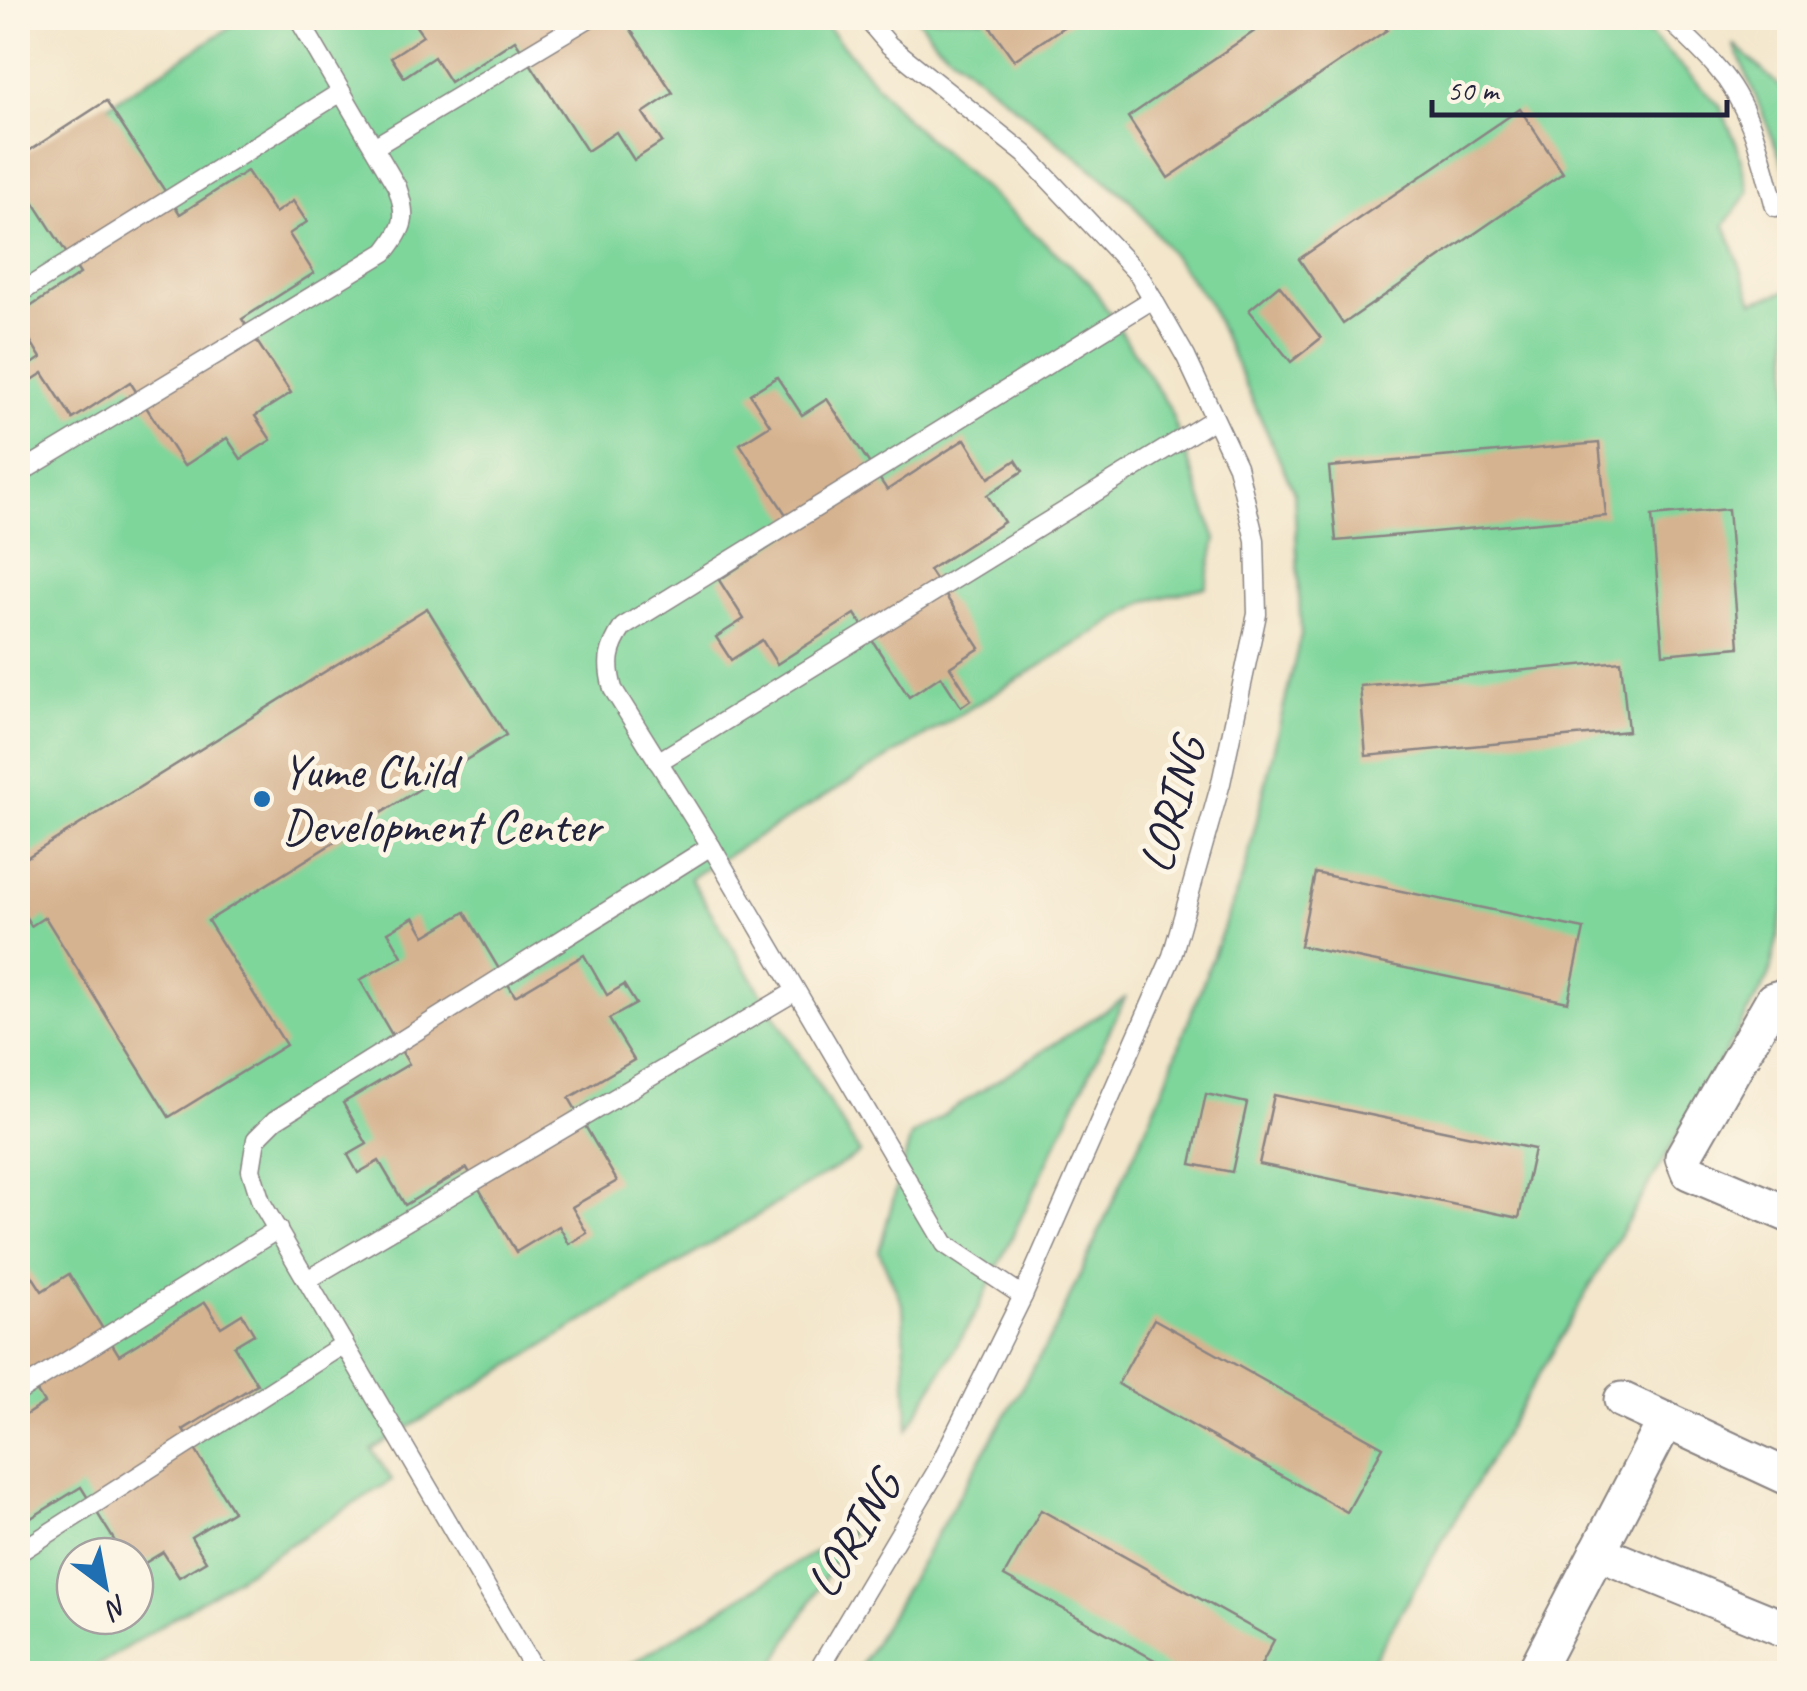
<svg xmlns="http://www.w3.org/2000/svg" width="1807" height="1691" font-family="Caveat,sans-serif">
<style>
.green{fill:#7ed69b;stroke:#507c6b;stroke-width:2.5;fill-rule:evenodd}
.building{fill:#d6b390}
.lines{fill:none;stroke-linecap:round;stroke-linejoin:round}
.lane-casing{stroke:#8a8483;stroke-width:21}
.street-casing{stroke:#8a8483;stroke-width:39}
.lane{stroke:#fff;stroke-width:18}
.street{stroke:#fff;stroke-width:35}
.poi-dot{fill:#1f6fb2;stroke:#fcf5e5;stroke-width:4}
.labels{text-anchor:middle;dominant-baseline:central;stroke-width:10;stroke-linejoin:round;paint-order:stroke}
.poi-label{font-size:48px;fill:#22223b;stroke:#fcf5e5;text-anchor:start}
.street-label{font-size:48px;fill:#22223b;stroke:#fcf5e5}
</style>
<rect width="100%" height="100%" fill="#fcf5e5"/>
<filter id="ink" filterUnits="userSpaceOnUse"><feTurbulence type="fractalNoise" baseFrequency=".01" numOctaves="2"/><feDisplacementMap in="SourceGraphic" scale="20" xChannelSelector="R" yChannelSelector="G"/><feConvolveMatrix kernelMatrix="1 2 1 2 8 2 1 2 1" color-interpolation-filters="sRGB"/></filter>
<filter id="wash" filterUnits="userSpaceOnUse"><feTurbulence type="fractalNoise" baseFrequency=".0048" numOctaves="4" result="noise"/><feDisplacementMap in="SourceGraphic" scale="40" xChannelSelector="R" yChannelSelector="G"/><feGaussianBlur stdDeviation="2.25" result="paint"/><feColorMatrix in="noise" values="0 0 0 0 0 0 0 0 0 0 0 0 0 0 0 0 0 1.4 0 .05"/><feComposite in="paint" operator="in"/></filter>
<g filter="url(#wash)">
<rect width="100%" height="100%" fill="#f3e6cb"/>
<g class="green">
<path d="M 245,18 L 821,18 L 829,29 L 907,120 L 1090,283 L 1169,407 L 1216,539 L 1206,587 L 1147,601 L 690,878 L 860,1153 L 372,1450 L 392,1480 L 84,1674 L 18,1673 L 18,163 ZM 75,1556 L 135,1556 L 135,1616 L 75,1616 Z"/>
<path d="M 917,18 L 1634,18 L 1720,106 L 1737,145 L 1749,192 L 1725,225 L 1753,302 L 1789,290 L 1790,879 L 1769,977 L 1366,1673 L 856,1674 L 1056,1328 L 1162,1092 L 1245,870 L 1301,634 L 1294,492 L 1208,302 L 1130,200 L 937,43 Z"/>
<path d="M 1734,44 L 1789,95 L 1789,178 Z"/>
<path d="M 1125,998 L 977,1311 L 908,1429 L 903,1306 L 879,1251 L 911,1136 Z"/>
<path d="M 853,1529 L 769,1673 L 615,1673 Z"/>
</g>
<g id="blocks">
<g class="building">
<path d="M 410,18 L 623,18 L 673,93 L 643,113 L 662,142 L 634,160 L 616,132 L 587,151 L 515,40 L 450,82 L 434,57 L 404,77 L 391,57 L 423,36 Z"/>
<path d="M 984,18 L 1077,18 L 1014,60 Z"/>
<path d="M 1274,18 L 1379,18 L 1387,30 L 1168,178 L 1128,117 Z"/>
<path d="M 106,101 L 180,214 L 247,171 L 275,213 L 293,201 L 307,222 L 289,234 L 314,273 L 242,319 L 291,393 L 255,416 L 271,440 L 241,459 L 227,438 L 184,466 L 130,382 L 73,419 L 43,373 L 26,384 L 19,373 L 41,358 L 18,321 L 18,315 L 80,274 L 18,178 L 18,158 Z"/>
<path d="M 1520,109 L 1563,173 L 1343,324 L 1299,259 Z"/>
<path d="M 1279,285 L 1321,338 L 1291,362 L 1249,310 Z"/>
<path d="M 777,377 L 802,415 L 827,399 L 887,490 L 965,439 L 989,478 L 1016,460 L 1023,471 L 987,495 L 1004,522 L 929,570 L 980,648 L 950,667 L 971,700 L 961,707 L 941,676 L 909,697 L 855,614 L 777,664 L 762,640 L 731,660 L 716,637 L 744,619 L 719,580 L 796,530 L 740,444 L 770,425 L 750,394 Z"/>
<path d="M 1599,443 L 1606,516 L 1336,541 L 1329,467 Z"/>
<path d="M 1728,509 L 1739,647 L 1663,654 L 1652,516 Z"/>
<path d="M 427,608 L 506,735 L 208,921 L 286,1045 L 169,1117 L 45,917 L 31,926 L 18,904 L 18,883 L 21,881 L 18,875 L 18,863 Z"/>
<path d="M 1621,661 L 1628,731 L 1366,756 L 1360,686 Z"/>
<path d="M 1315,873 L 1584,929 L 1568,1002 L 1300,946 Z"/>
<path d="M 465,912 L 515,996 L 584,955 L 607,995 L 624,985 L 636,1004 L 609,1019 L 634,1060 L 569,1098 L 617,1181 L 572,1207 L 587,1233 L 569,1244 L 559,1226 L 516,1252 L 467,1168 L 405,1205 L 379,1161 L 358,1173 L 348,1155 L 367,1144 L 343,1103 L 409,1064 L 360,980 L 402,956 L 388,932 L 414,917 L 425,936 Z"/>
<path d="M 1206,1094 L 1247,1103 L 1232,1172 L 1191,1164 Z"/>
<path d="M 1274,1095 L 1534,1149 L 1519,1218 L 1259,1164 Z"/>
<path d="M 27,1268 L 42,1291 L 69,1274 L 119,1355 L 205,1302 L 221,1327 L 242,1314 L 254,1334 L 234,1346 L 257,1384 L 183,1430 L 233,1511 L 191,1537 L 206,1561 L 179,1577 L 163,1552 L 135,1569 L 135,1556 L 124,1556 L 81,1487 L 18,1526 L 18,1420 L 44,1403 L 18,1361 L 18,1303 L 27,1297 L 18,1281 L 18,1274 Z"/>
<path d="M 1154,1319 L 1383,1447 L 1347,1512 L 1118,1384 Z"/>
<path d="M 1041,1510 L 1274,1640 L 1256,1674 L 1180,1674 L 1004,1576 Z"/>
</g>
</g>
</g>
<g filter="url(#ink)">
<use href="#blocks" fill-opacity="0" stroke="#8a8483" stroke-width="2.5"/>
<g class="lines">
<defs>
<g id="lane">
<path d="M 1667,18 C 1684,34 1702,50 1717,68 C 1751,106 1762,159 1775,207"/>
<path d="M 374,147 L 589,18"/>
<path d="M 18,294 L 341,92"/>
<path d="M 18,474 L 385,252 C 405,227 408,217 397,187 L 298,18"/>
<path d="M 658,762 L 1214,419"/>
<path d="M 307,1280 L 796,991"/>
<path d="M 1023,1296 L 945,1244 L 711,846 L 613,689 C 606,663 608,649 623,627 L 1153,299"/>
<path d="M 18,1392 L 278,1229"/>
<path d="M 18,1553 L 344,1344"/>
<path d="M 537,1674 L 261,1202 L 251,1170 L 256,1139 L 275,1120 L 711,846"/>
<path d="M 816,1674 L 936,1472 L 1023,1296 L 1172,956 L 1221,783 L 1257,614 L 1255,540 L 1237,466 L 1186,357 L 1139,275 L 1025,154 L 889,45 L 866,18"/>
</g>
<g id="street">
<path d="M 1790,995 L 1773,1000 L 1683,1157 L 1689,1172 L 1790,1215"/>
<path d="M 1622,1400 L 1790,1478"/>
<path d="M 1597,1552 L 1790,1631"/>
<path d="M 1534,1674 L 1666,1420"/>
</g>
</defs>
<use href="#lane" class="lane-casing"/>
<use href="#street" class="street-casing"/>
<use href="#lane" class="lane"/>
<use href="#street" class="street"/>
</g>
</g>
<circle class="poi-dot" cx="262" cy="799" r="10"/>
<g class="labels">
<g class="poi-label">
<text x="282" y="771">Yume Child<tspan x="282" dy="55">Development Center</tspan></text>
</g>
<g class="street-label">
<text transform="translate(1172 805) rotate(-75)">LORING</text>
<text transform="translate(853 1534) rotate(-59)">LORING</text>
</g>
</g>
<rect width="1807" height="1691" fill="none" stroke="#fcf5e5" stroke-width="60"/>
<g transform="translate(105 1586) rotate(148)"><circle r="48" fill="#fcf5e5" stroke="#a5a1a1" stroke-width="2.5"/>
<path d="M0-8L18 38L0 25L-18 38Z" fill="#1f6fb2"/>
<text y="-15" font-size="28" font-weight="bold" text-anchor="middle" fill="#22223b">N</text>
</g>
<path d="M1432 100v15h295v-15" fill="none" stroke="#22223b" stroke-width="5"/>
<text x="1447" y="100" font-size="30" fill="#22223b" stroke="#fcf5e5" stroke-width="8" paint-order="stroke">50 m</text>
</svg>
